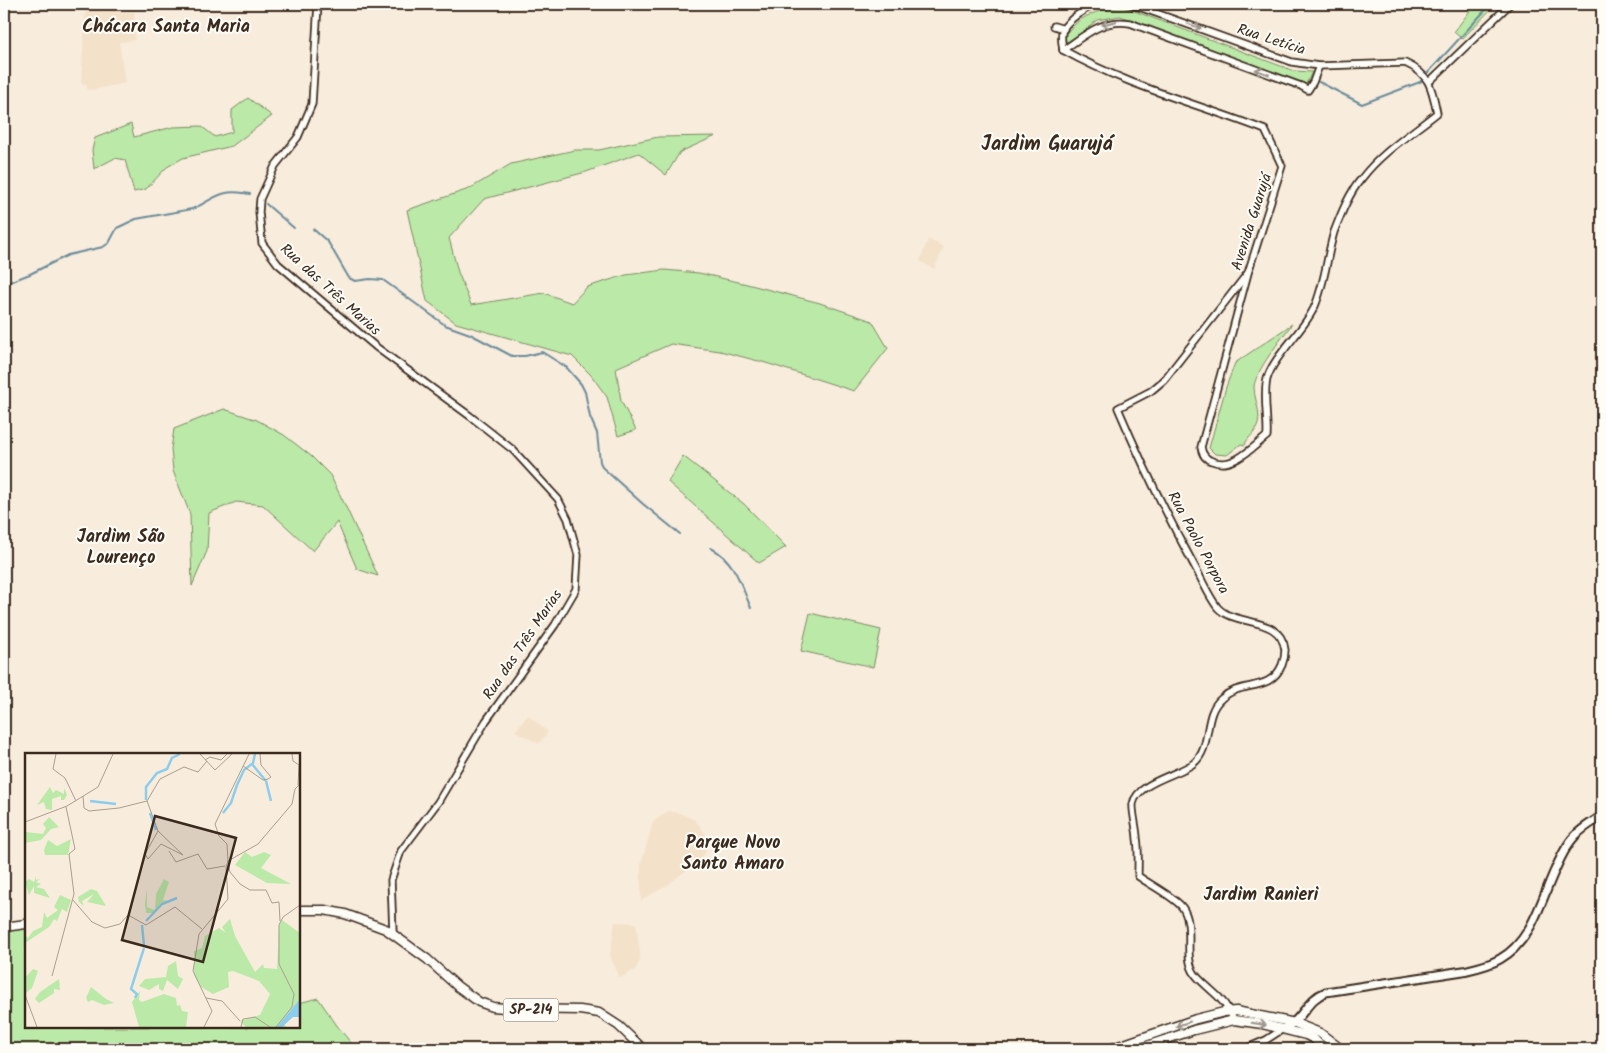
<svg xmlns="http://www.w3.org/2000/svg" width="1606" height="1053" font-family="Kalam,sans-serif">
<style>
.built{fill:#f4e1c9}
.green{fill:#bbe9a8;stroke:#7b8a63}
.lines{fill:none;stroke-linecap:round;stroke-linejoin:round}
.stream{stroke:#6c8c9a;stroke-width:2}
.tertiary-casing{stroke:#3b2a1e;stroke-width:9}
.secondary-casing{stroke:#3b2a1e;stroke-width:11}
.primary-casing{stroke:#3b2a1e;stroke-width:11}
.tertiary{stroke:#fdfcf7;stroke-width:5.5}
.secondary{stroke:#fdfcf7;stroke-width:7}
.primary{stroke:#fdfcf7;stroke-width:8}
.oneway{stroke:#9c938a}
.labels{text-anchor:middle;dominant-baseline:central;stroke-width:4;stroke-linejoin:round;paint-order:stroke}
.shield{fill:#fdfcf7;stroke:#75695f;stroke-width:1}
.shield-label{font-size:14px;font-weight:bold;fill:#3b2a1e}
.street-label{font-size:15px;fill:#3b2a1e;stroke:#fdfcf7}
.quarter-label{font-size:18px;font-weight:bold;fill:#3b2a1e;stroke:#fdfcf7}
.district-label{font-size:20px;font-weight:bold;fill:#3b2a1e;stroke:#fdfcf7}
.inset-river{fill:none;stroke:#8ccded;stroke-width:2.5}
.inset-road{fill:none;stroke:#ac9e90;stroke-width:1}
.view{fill:#3b2a1e;fill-opacity:0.15;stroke:#3b2a1e;stroke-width:2.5}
.inset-edge{fill:none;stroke:#3b2a1e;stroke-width:2.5}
</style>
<rect width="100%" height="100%" fill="#f8ecdc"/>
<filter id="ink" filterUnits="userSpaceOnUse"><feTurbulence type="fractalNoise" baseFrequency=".02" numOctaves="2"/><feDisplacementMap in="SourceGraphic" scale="10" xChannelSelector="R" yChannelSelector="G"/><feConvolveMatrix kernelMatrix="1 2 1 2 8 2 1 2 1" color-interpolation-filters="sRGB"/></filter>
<g filter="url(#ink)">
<g class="built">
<path d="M 86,4 L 116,4 L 116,12 L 134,12 L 135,40 L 119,42 L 125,83 L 92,90 L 87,89 L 87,84 L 81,83 Z"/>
<path d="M 928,239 L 944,247 L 934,269 L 920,261 Z"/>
<path d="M 528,715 L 548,732 L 539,744 L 515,731 Z"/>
<path d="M 668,811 L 679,813 L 695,820 L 705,833 L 708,842 L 705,853 L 699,861 L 666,886 L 641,901 L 641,865 L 653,822 Z"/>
<path d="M 615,922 L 636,923 L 640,952 L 640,960 L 635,970 L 620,978 L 610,956 Z"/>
</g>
<g class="green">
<path d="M 1475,4 L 1496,4 L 1462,39 L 1454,32 Z"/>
<path d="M 1121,6 L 1294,71 L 1312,72 L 1306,84 L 1120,16 L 1097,20 L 1071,43 L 1064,40 L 1064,36 C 1080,15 1096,11 1121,6 Z"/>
<path d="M 248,98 L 272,116 L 232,146 L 183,158 L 167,167 L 146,189 L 134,192 L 125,160 L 115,158 L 94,169 L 92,150 L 95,138 L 131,124 L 134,137 L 173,127 L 201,126 L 215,137 L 232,132 L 232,110 Z"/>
<path d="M 716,136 L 680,152 L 666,175 L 639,153 L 586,172 L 484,199 L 449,238 L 458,272 L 471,305 L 544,293 L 572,303 L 587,287 L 626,275 L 664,270 L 699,273 L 747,284 L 820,303 L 872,321 L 888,348 L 854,391 L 766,363 L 720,351 L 671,344 L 616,368 L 621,401 L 636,430 L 618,436 L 607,397 L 591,375 L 572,356 L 456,323 L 427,301 L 407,210 L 469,189 L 511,164 L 575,150 L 599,150 L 658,137 Z"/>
<path d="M 1292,324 C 1282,338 1255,371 1254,387 C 1254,397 1259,408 1259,418 C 1258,434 1247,436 1245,445 L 1241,444 L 1227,455 L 1215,454 L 1209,448 L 1226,387 L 1235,363 Z"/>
<path d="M 224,409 L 257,420 L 284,435 L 311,456 L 330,475 L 345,505 L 378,576 L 357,569 L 337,522 L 313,551 L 263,505 L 236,502 L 209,513 L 207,551 L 192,586 L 190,514 L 173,471 L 171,449 L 174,429 Z"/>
<path d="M 683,456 L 744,504 L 786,547 L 759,563 L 668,482 Z"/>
<path d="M 810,613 L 881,630 L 873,667 L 801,651 Z"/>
<path d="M 26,924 L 26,1027 L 299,1027 L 299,1003 L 318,998 L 338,1027 L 356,1049 L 4,1049 L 4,927 Z"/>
</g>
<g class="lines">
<g class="stream">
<path d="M 1426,75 L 1491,4"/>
<path d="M 1319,82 L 1362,104 L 1420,82 L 1423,79"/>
<path d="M 266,204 L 294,228"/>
<path d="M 313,229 L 328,242 L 349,278 L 355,281 L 370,279 L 383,280 L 445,325 L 470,334 L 512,356 L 525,356 L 542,352 L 566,367 L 581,384 L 585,392 L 590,417 L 597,433 L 600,462 L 603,468 L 643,504 L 680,534"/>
<path d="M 4,284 L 30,274 L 68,255 L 103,247 L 109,243 L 117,228 L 136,219 L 192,209 C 204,205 214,195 226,193 C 234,191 242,193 250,194"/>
<path d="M 711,548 C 735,560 741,585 751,608"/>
</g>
<defs>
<g id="tertiary">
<path d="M 318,4 L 312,104 L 298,137 L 275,166 L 260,199 L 259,212 L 262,243 L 278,264 L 376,347 L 470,416 L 513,450 L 558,499 L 568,519 L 578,555 L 576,589 L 555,625 L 486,721 L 438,802 L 401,851 L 391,880 L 393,932"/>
<path d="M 1054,26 L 1064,29"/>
<path d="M 1063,50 C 1127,86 1198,104 1265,130 L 1282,166 L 1248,273 L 1201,447 C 1202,454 1205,459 1212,461 C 1232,470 1252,448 1267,436 C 1268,418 1263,396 1267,379 C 1274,355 1304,331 1315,306 C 1325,282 1327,256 1334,232 C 1341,214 1349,193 1362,178 C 1382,152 1412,133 1437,113 C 1432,88 1430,74 1405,63 L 1319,66 L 1292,62 L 1131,4"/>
<path d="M 1063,50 C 1084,36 1103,18 1130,23 L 1301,86 L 1308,90 L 1313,82 L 1319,66"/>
<path d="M 1063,50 C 1062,43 1060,36 1063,29 C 1069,19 1085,9 1096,4"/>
<path d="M 1429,82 L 1510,4"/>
<path d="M 1234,1020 C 1229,1009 1221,998 1211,990 C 1206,985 1199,980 1195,974 C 1182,956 1196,926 1182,907 C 1174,897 1149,884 1138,876 C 1138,863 1139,850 1137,838 C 1137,830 1132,811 1133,804 C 1137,782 1179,775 1194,763 C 1213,747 1202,714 1222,698 C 1242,680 1270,693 1282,665 C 1284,660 1285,655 1285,650 C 1281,615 1236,627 1218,608 C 1209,597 1201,578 1194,565 C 1166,514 1141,462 1118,408 L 1151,391 L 1164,380 L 1247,274"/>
<path d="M 1245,1049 L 1266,1040 L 1283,1029"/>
</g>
<path id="secondary" d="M 1283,1029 C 1305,1019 1305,1000 1326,992 L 1463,971 C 1476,968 1488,966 1500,959 C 1532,941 1541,900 1555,870 C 1560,859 1566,845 1575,836 C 1582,828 1593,822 1602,816"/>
<g id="primary">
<path d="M 299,910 L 324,910 L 345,914 L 391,931"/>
<path d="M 4,927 L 26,924"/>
<path d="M 387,930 L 427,959 L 457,986 L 479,1002 L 493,1007 L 516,1009 L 580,1010 L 599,1013 L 619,1026 L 643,1049"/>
<path d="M 1110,1049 L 1196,1019 L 1224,1012 L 1236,1011 L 1295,1023 L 1320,1033 L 1341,1049"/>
<path d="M 1137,1049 L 1194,1030 L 1234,1020 L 1262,1024 L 1306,1035 L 1314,1039 L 1324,1049"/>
</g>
</defs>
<use href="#tertiary" class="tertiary-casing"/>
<use href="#secondary" class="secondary-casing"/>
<use href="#primary" class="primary-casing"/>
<use href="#tertiary" class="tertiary"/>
<use href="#secondary" class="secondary"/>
<use href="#primary" class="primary"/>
</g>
<defs><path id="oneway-shaft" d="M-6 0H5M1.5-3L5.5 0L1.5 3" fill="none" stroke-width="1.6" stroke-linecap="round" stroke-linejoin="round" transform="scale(1.25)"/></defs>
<g class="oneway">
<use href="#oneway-shaft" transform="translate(1109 23) rotate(166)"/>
<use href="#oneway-shaft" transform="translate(1194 26) rotate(20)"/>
<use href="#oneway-shaft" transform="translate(1262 72) rotate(-160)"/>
<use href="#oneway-shaft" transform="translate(1183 1024) rotate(161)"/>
<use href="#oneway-shaft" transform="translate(1259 1024) rotate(9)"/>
</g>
</g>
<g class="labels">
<rect class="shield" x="503.5" y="998.5" width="55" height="23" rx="4"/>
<g class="shield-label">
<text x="531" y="1010">SP-214</text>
</g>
<g class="street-label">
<text transform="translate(1271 40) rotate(18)">Rua Letícia</text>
<text transform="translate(1252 222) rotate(-72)">Avenida Guarujá</text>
<text transform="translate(330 290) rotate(42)">Rua das Três Marias</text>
<text transform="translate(1198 543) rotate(62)">Rua Paolo Porpora</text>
<text transform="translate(523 645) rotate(-56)">Rua das Três Marias</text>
</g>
<g class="quarter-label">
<text x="166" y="27">Chácara Santa Maria</text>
<text x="121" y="537">Jardim São<tspan x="121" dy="21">Lourenço</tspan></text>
<text x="733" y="843">Parque Novo<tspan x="733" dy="21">Santo Amaro</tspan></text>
<text x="1261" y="895">Jardim Ranieri</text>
</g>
<g class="district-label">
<text x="1047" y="145">Jardim Guarujá</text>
</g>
</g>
<g transform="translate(25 753)">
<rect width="275" height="275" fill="#f8ecdc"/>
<path d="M 25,34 L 28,40 L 31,37 L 39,41 L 39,35 L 42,42 L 39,47 L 36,47 L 36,43 L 27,46 L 27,57 L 21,56 L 19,49 L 12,52 ZM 24,64 L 34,74 L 26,76 L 16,87 L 0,90 L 1,79 L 18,81 L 21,75 L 18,71 ZM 46,86 L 43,102 L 20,102 L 19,97 L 23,87 L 32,93 ZM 220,99 L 227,104 L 239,99 L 246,102 L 236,115 L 266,131 L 242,130 L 210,112 ZM 11,123 L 11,127 L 15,126 L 11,129 L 16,131 L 11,134 L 19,136 L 25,145 L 9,140 L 9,133 L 4,142 L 0,129 L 4,126 L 9,129 ZM 139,126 L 144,129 L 138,147 L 143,148 L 136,150 L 129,160 L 121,160 L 120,151 L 122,135 L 122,154 L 130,157 L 131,141 ZM 66,136 L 72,138 L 81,153 L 62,149 L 69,141 L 57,148 L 59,153 L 54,149 L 53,144 ZM 35,142 L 46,147 L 42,159 L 37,156 L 32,168 L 29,166 L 24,174 L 0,190 L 0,182 L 3,185 L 8,178 L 17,174 L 19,159 L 22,165 L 33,157 L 29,154 ZM 205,166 L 210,183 L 230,219 L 238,211 L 239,215 L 252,216 L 254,173 L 257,167 L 275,180 L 275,247 L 259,270 L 261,274 L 221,274 L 215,268 L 235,262 L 245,241 L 234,228 L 208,218 L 203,219 L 204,234 L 188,241 L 176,234 L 169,222 L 169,198 L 177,195 L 180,183 L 194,175 L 201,180 L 197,174 ZM 151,208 L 153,223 L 158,226 L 153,236 L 142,227 L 138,238 L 134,236 L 134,231 L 124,237 L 114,233 L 120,226 L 141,224 L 143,213 ZM 8,216 L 13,218 L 7,235 L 1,240 L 0,225 ZM 34,226 L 35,237 L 29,236 L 29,240 L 14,250 L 10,246 L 15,239 ZM 66,234 L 81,246 L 89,250 L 79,252 L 67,247 L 63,249 L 61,245 ZM 115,238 L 114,247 L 117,249 L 139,241 L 151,245 L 152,253 L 155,252 L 157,258 L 163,259 L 161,274 L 114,274 L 107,249 Z" fill="#bbe9a8"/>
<path d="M 275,246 L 275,264 L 268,264 L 257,274 L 252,274 Z" fill="#8ccded"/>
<path class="inset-river" d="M 227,11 L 241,28 L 246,48M 212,32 L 219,17 L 228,10 L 230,1M 121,47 L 121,34 L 132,20 L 142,16 L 147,5 L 155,1M 65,48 L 91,51M 125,60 L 131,77M 198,60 L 206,50 L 212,32M 121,168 L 137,151 L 152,145M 117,172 L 119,193M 110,245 L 112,241 L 106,236 L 119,195"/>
<path class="inset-road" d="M 31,1 L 28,16 L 40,25 L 51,48M 175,1 L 190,17M 267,1 L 268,8 L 274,12 L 273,32M 180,7 L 185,4 L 196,7 L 202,1M 218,13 L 238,27 L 243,26 L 246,24 L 236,12 L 235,1M 190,17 L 207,1M 58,43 L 59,55 L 64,58 L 94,55 L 122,48M 122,48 L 135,26 L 159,14 L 173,19 L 182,8M 122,48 L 133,78M 0,69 L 42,53 L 73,34 L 88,1M 144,98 L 151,109 L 173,101 L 182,116 L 200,113M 123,106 L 136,91 L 158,102 L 133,78M 123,106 L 120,101 L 133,78M 203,109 L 202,91 L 194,83 L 190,71 L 224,1M 203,110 L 205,119 L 215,131 L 225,137 L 241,137 L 247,150 L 254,149 L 255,168M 47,146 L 67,169 L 80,175 L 95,171 L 103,162 L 121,172 L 150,154 L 177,176M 27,223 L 49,141 L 44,101 L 50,96 L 41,54M 0,242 L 12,274M 181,245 L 197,248 L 215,268M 179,274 L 187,258 L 168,218 L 174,181 L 203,146 L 201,114 L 203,108 L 233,91 L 267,51 L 270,36 L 275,31M 216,274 L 218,266 L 230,264 L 245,274M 251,274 L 267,254 L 269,241 L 254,211 L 254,172 L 258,164 L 275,152"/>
<path class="view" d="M 130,63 L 211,85 L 178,209 L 97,187 Z"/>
<rect width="275" height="275" class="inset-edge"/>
</g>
<rect width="1606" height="1053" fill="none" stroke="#fdfcf7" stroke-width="20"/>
<rect x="10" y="10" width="1586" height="1033" fill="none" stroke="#3b2a1e" stroke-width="2" filter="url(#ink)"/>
</svg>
